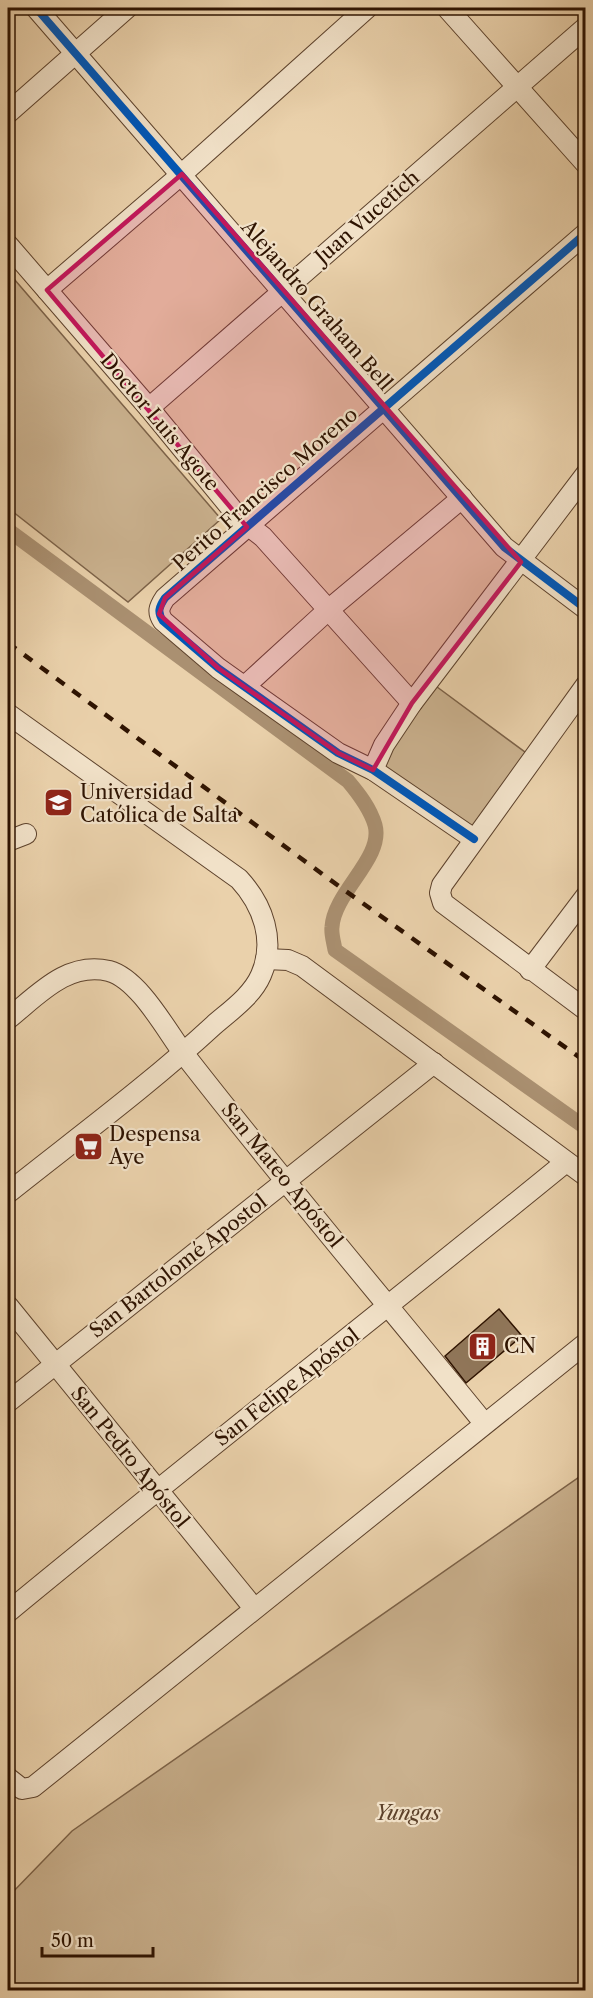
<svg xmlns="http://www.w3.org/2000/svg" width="593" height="1998" font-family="'Libre Caslon Text',serif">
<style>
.green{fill:#cab18e;stroke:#7c6248;stroke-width:1.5}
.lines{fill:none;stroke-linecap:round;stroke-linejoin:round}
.canal{stroke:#aa9071;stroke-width:15}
.building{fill:#907659;stroke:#2e1301;stroke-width:1.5}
.minor-casing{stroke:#5d422c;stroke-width:22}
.minor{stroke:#f1e1c8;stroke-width:20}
.rail{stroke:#2e1301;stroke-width:4.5;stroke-dasharray:10 10;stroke-linecap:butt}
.cycleway-casing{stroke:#f1e1c8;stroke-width:11}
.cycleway{stroke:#0057b8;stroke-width:8}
.marked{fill:#c2185b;fill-opacity:0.2;stroke:#c2185b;stroke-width:4.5;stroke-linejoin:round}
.labels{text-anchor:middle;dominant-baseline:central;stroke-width:4.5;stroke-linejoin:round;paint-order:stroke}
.street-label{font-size:20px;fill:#2e1301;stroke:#f1e1c8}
.poi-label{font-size:20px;fill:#2e1301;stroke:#f1e1c8;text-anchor:start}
.park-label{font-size:20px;font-style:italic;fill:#5d422b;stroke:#f1e1c8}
</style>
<rect width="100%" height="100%" fill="#ead1ab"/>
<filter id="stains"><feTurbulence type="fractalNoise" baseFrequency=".00333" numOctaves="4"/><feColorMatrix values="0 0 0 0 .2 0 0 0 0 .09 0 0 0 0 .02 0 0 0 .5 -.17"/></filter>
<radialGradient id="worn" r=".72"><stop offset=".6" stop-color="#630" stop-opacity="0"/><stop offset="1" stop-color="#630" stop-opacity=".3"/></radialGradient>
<g class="green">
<path d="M 8,272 L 221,519 L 128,602 L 8,508 Z"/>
<path d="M 429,681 L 533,758 L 474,839 L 373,770 Z"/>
<path d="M 585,1473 L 585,1990 L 8,1990 L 8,1897 L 72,1831 Z"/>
</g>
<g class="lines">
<path class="canal" d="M 8,530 L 348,781 C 359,794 370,808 375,825 C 384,858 334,892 332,927 C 331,934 334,943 335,950 L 586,1128"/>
</g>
<path class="building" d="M 499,1309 L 522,1336 L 466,1383 L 445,1356 Z"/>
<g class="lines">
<defs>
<g id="minor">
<path d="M 36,8 L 504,547 L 586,609"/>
<path d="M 447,8 L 586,164"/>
<path d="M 8,113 L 127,8"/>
<path d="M 8,245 L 149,408 L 240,519 L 263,537 L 412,703"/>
<path d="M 47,290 L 182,174 L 367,8"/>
<path d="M 149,408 L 586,27"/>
<path d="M 586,685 L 442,885 L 440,893 L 443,903 L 586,1010"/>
<path d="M 245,686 L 327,611 L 462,498"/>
<path d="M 8,714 L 239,879 C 263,905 276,941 261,975 C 252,996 230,1011 214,1025 C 149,1085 77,1138 8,1193"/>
<path d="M 373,770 L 384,745 L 412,703 L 586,474"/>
<path d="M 474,839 L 373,770 L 338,753 L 218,668 L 163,621 C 157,612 159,607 165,598 L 586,233"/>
<path d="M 8,841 L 26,834"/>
<path d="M 266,959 L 288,960 L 302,966 L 586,1176"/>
<path d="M 530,970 L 586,896"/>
<path d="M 8,1019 C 38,995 67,961 109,971 C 139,979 166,1030 184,1054 C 281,1179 384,1300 484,1423"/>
<path d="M 8,1306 L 253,1607"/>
<path d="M 8,1402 L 434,1063"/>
<path d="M 8,1612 C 192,1460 381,1313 566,1162"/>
<path d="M 8,1778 L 22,1789 L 33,1787 L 586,1343"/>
</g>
</defs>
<use href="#minor" class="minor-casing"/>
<use href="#minor" class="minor"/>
<path class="rail" d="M 8,643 L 340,887 L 586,1062"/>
<defs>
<g id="cycleway">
<path d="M 36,8 L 504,547 L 586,609"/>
<path d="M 474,839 L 373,770 L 338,753 L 218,668 L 163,621 C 157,612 159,607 165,598 L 586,233"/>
</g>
</defs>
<use href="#cycleway" class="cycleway-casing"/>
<use href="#cycleway" class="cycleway"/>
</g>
<path class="marked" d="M 182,174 L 521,562 L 412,703 L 373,770 L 338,753 L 218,668 L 159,614 L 165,598 L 247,527 L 47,290 Z"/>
<defs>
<symbol id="university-square" viewBox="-11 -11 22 22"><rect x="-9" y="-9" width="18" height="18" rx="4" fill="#8f2418" stroke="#f1e1c8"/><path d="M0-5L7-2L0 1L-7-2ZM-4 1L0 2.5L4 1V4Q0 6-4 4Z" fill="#fff"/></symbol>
<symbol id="supermarket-square" viewBox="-11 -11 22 22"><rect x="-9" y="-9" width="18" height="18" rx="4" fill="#8f2418" stroke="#f1e1c8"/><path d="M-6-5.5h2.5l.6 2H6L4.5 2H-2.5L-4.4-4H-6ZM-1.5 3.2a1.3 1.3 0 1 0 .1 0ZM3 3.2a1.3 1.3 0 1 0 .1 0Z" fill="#fff"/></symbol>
<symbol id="building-square" viewBox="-11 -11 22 22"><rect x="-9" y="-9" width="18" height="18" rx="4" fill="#8f2418" stroke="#f1e1c8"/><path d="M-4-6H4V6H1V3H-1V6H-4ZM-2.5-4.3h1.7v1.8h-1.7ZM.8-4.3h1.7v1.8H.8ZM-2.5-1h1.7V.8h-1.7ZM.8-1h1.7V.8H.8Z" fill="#fff"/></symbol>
</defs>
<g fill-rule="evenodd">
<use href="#university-square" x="42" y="786" width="33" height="33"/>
<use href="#supermarket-square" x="72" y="1130" width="33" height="33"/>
<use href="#building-square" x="466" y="1330" width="33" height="33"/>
</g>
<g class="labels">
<g class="street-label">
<text transform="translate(367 217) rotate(-41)">Juan Vucetich</text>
<text transform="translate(317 305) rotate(49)">Alejandro Graham Bell</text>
<text transform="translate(160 422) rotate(50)">Doctor Luis Agote</text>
<text transform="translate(265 489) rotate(-41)">Perito Francisco Moreno</text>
<text transform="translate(282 1175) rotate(51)">San Mateo Apóstol</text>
<text transform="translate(178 1266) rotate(-38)">San Bartolomé Apostol</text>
<text transform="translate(287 1387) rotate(-38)">San Felipe Apóstol</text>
<text transform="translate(130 1457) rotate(51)">San Pedro Apóstol</text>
</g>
<g class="poi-label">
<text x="80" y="792">Universidad<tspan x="80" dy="23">Católica de Salta</tspan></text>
<text x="109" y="1134">Despensa<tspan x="109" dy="23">Aye</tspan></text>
<text x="504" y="1346">CN</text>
</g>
<g class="park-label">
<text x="408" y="1813">Yungas</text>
</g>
</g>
<rect width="593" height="1998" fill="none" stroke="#ead1ab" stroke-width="30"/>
<rect x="9" y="9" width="575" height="1980" fill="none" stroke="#2e1301" stroke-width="3"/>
<rect x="15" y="15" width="563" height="1968" fill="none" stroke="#2e1301" stroke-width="1.5"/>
<path d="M42 1947v9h111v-9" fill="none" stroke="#2e1301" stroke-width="3"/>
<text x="51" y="1947" font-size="18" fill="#2e1301" stroke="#f1e1c8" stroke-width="4.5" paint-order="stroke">50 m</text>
<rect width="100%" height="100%" filter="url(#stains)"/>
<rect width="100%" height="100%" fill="url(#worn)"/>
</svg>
